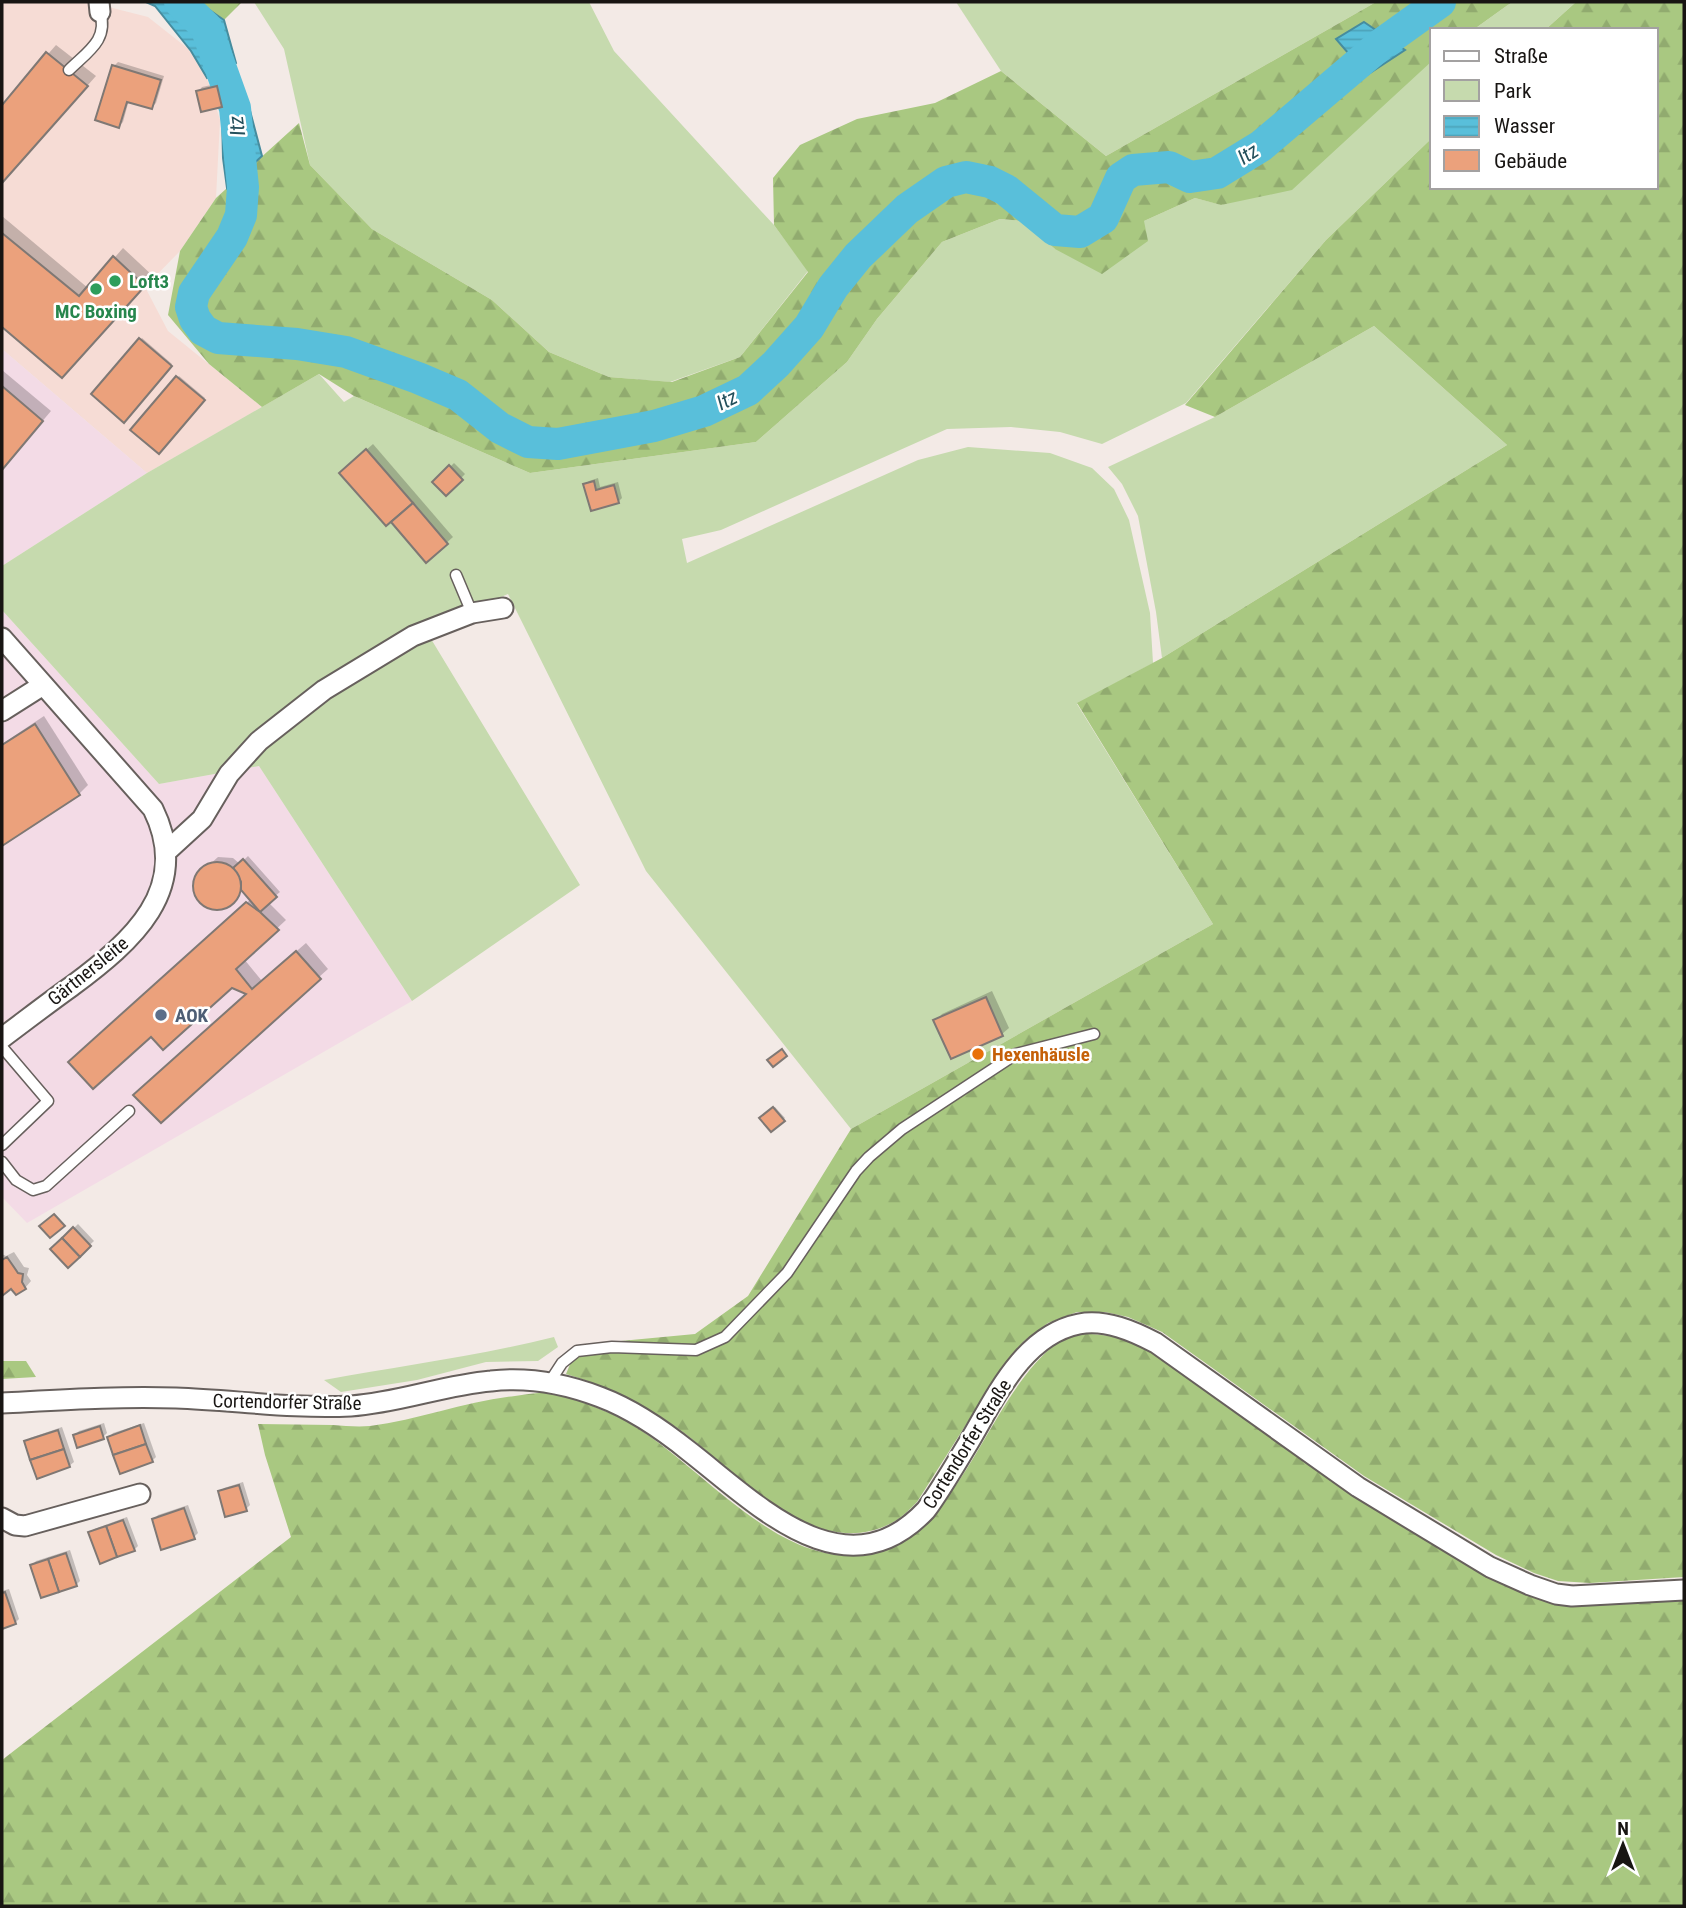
<svg xmlns="http://www.w3.org/2000/svg" width="1686" height="1908" font-family="'Roboto Condensed',sans-serif">
<style>
.commercial{fill:#f6dcd5}
.industrial{fill:#f3dbe6}
.green{fill:#c6daae}
.forest{fill:url(#forest-firs)}
.water{fill:url(#water-rules);stroke:#468c9e;stroke-width:2}
.shadow{fill:#0003}
.lines{fill:none;stroke-linecap:round;stroke-linejoin:round}
.river{stroke:#59bfda;stroke-width:32}
.building{fill:#eba17c;stroke:#7f7874;stroke-width:2}
.lane-casing{stroke:#67605d;stroke-width:13}
.street-casing{stroke:#67605d;stroke-width:23}
.lane{stroke:#fff;stroke-width:10}
.street{stroke:#fff;stroke-width:19}
.leisure-dot{fill:#2e9e5b;stroke:#fff;stroke-width:2.5}
.service-dot{fill:#5c6f8a;stroke:#fff;stroke-width:2.5}
.food-dot{fill:#e8710a;stroke:#fff;stroke-width:2.5}
.labels{text-anchor:middle;dominant-baseline:central;stroke-width:5;stroke-linejoin:round;paint-order:stroke}
.leisure-label{font-size:19px;font-weight:bold;fill:#27864d;stroke:#fff;text-anchor:start}
.street-label{font-size:19px;fill:#181513;stroke:#fff}
.service-label{font-size:19px;font-weight:bold;fill:#4e5e75;stroke:#fff;text-anchor:start}
.food-label{font-size:19px;font-weight:bold;fill:#c56008;stroke:#fff;text-anchor:start}
.water-label{font-size:21px;font-style:italic;fill:#234f5b;stroke:#fff}
</style>
<defs>
<pattern id="forest-firs" width="22" height="20" patternUnits="userSpaceOnUse" patternTransform="scale(1.75)"><rect width="22" height="20" fill="#a9c881"/><path d="M5 1l3.5 6h-7zM16 11l3.5 6h-7z" fill="#91ab6f"/></pattern>
<pattern id="water-rules" width="6" height="5" patternUnits="userSpaceOnUse" patternTransform="scale(1.75)"><rect width="6" height="5" fill="#59bfda"/><path d="M0 2.5h6" fill="none" stroke="#4da3ba"/></pattern>
</defs>
<rect width="100%" height="100%" fill="#f3eae6"/>
<path class="commercial" d="M 2,2 L 89,2 L 148,17 L 191,51 L 207,78 L 220,120 L 216,198 L 180,251 L 145,287 L 168,331 L 262,407 L 147,473 L 2,349 Z"/>
<g class="industrial">
<path d="M 2,349 L 147,473 L 2,566 Z"/>
<path d="M 2,610 L 159,784 L 259,766 L 412,1001 L 27,1223 L 2,1197 Z"/>
</g>
<g class="green">
<path d="M 254,2 L 589,2 L 614,51 L 774,225 L 808,271 L 740,357 L 670,382 L 609,377 L 549,352 L 492,300 L 372,229 L 310,165 L 284,49 Z"/>
<path d="M 956,2 L 1376,2 L 1106,156 L 1001,71 Z"/>
<path d="M 1512,2 L 1576,2 L 1545,30 L 1473,30 Z"/>
<path d="M 1432,61 L 1432,138 L 1326,240 L 1186,403 L 1102,444 L 1060,432 L 1011,427 L 947,429 L 721,530 L 682,539 L 687,563 L 918,460 L 968,447 L 1050,453 L 1092,468 L 1114,489 L 1129,520 L 1150,613 L 1153,663 L 1077,704 L 1213,924 L 851,1129 L 646,871 L 508,594 L 425,629 L 580,885 L 412,1001 L 259,766 L 159,784 L 2,610 L 2,566 L 147,473 L 319,374 L 344,402 L 354,396 L 530,473 L 756,442 L 847,362 L 877,319 L 942,242 L 1000,219 L 1024,221 L 1055,249 L 1144,221 L 1195,198 L 1222,205 Z"/>
<path d="M 1374,326 L 1507,445 L 1162,658 L 1156,612 L 1138,516 L 1122,484 L 1108,467 L 1215,417 Z"/>
<path d="M 554,1337 L 558,1347 L 538,1361 L 486,1362 L 417,1380 L 341,1392 L 324,1380 C 401,1366 478,1356 554,1337 Z"/>
</g>
<g class="forest">
<path d="M 198,2 L 242,2 L 224,20 Z"/>
<path d="M 1376,2 L 1512,2 L 1473,30 L 1432,30 L 1432,61 L 1292,190 L 1221,205 L 1195,198 L 1144,221 L 1148,241 L 1102,274 L 1055,249 L 1023,221 L 1000,219 L 942,242 L 877,319 L 847,362 L 756,442 L 530,473 L 354,396 L 319,374 L 262,407 L 209,364 L 168,315 L 180,251 L 216,198 L 299,123 L 310,165 L 372,229 L 492,300 L 549,352 L 609,377 L 672,382 L 740,357 L 808,272 L 774,225 L 773,178 L 800,145 L 857,119 L 935,103 L 1001,71 L 1106,156 Z"/>
<path d="M 1576,2 L 1684,2 L 1684,1577 L 1590,1583 L 1558,1581 L 1534,1573 L 1496,1555 L 1364,1476 L 1162,1332 L 1128,1317 L 1105,1312 L 1077,1312 L 1048,1323 L 1024,1341 L 1005,1363 L 917,1502 C 911,1508 904,1515 897,1520 C 815,1569 736,1469 676,1427 C 641,1404 607,1386 566,1374 L 578,1345 L 695,1334 L 748,1296 L 851,1129 L 1213,924 L 1077,703 L 1162,658 L 1507,445 L 1374,326 L 1215,417 L 1185,405 L 1326,240 L 1432,138 L 1432,187 L 1656,187 L 1656,30 L 1545,30 Z"/>
<path d="M 1081,1333 L 1122,1337 L 1152,1351 L 1526,1593 L 1684,1598 L 1684,1906 L 2,1906 L 2,1760 L 291,1537 L 265,1455 L 258,1424 C 283,1424 308,1425 333,1425 C 345,1426 358,1427 370,1426 C 419,1420 466,1401 515,1396 C 525,1395 537,1392 547,1393 C 568,1395 593,1406 612,1414 C 696,1452 780,1583 881,1550 C 964,1523 989,1395 1057,1343 C 1063,1339 1073,1336 1081,1333 Z"/>
<path d="M 2,1361 L 26,1361 L 36,1377 L 2,1379 Z"/>
</g>
<g class="water">
<path d="M 146,2 L 198,2 L 224,20 L 236,63 L 207,78 L 191,51 L 155,6 Z"/>
<path d="M 1364,22 L 1405,50 L 1367,75 L 1336,39 Z"/>
<path d="M 249,107 L 262,156 L 227,188 L 223,158 L 222,115 Z"/>
</g>
<g class="shadow">
<path d="M 56,45 L 96,76 L 2,181 L 2,107 Z"/>
<path d="M 118,62 L 164,76 L 156,103 L 152,107 L 129,100 L 123,122 L 119,126 L 114,66 Z"/>
<path d="M 221,83 L 225,102 L 221,106 L 198,92 L 202,87 Z"/>
<path d="M 2,216 L 88,288 L 123,248 L 153,276 L 61,376 L 2,325 Z"/>
<path d="M 142,338 L 172,364 L 124,420 L 93,394 Z"/>
<path d="M 2,370 L 51,411 L 2,469 Z"/>
<path d="M 179,376 L 205,398 L 159,452 L 133,430 Z"/>
<path d="M 373,444 L 453,537 L 426,561 L 348,466 Z"/>
<path d="M 454,463 L 465,474 L 446,494 L 435,482 Z"/>
<path d="M 598,478 L 600,487 L 618,482 L 622,498 L 618,502 L 585,485 L 589,481 Z"/>
<path d="M 44,716 L 88,785 L 79,794 L 2,844 L 2,744 Z"/>
<path d="M 248,856 L 280,892 L 268,902 L 286,920 L 244,959 L 262,981 L 306,943 L 328,969 L 319,977 L 249,993 L 232,986 L 151,1034 L 79,1053 L 251,899 L 243,890 L 227,906 L 213,908 L 201,900 L 197,895 L 196,880 L 199,874 L 218,857 L 233,858 L 240,864 Z"/>
<path d="M 992,991 L 1009,1028 L 1002,1034 L 952,1057 L 936,1021 L 942,1014 Z"/>
<path d="M 775,1107 L 785,1118 L 772,1130 L 762,1118 Z"/>
<path d="M 78,1224 L 94,1241 L 68,1265 L 53,1249 Z"/>
<path d="M 14,1252 L 24,1267 L 29,1268 L 27,1275 L 31,1281 L 25,1288 L 12,1287 L 2,1295 L 2,1254 L 6,1256 Z"/>
<path d="M 104,1423 L 107,1433 L 103,1437 L 75,1435 L 79,1431 Z"/>
<path d="M 144,1423 L 156,1457 L 152,1461 L 109,1437 L 113,1433 Z"/>
<path d="M 62,1427 L 74,1462 L 69,1466 L 26,1442 L 30,1438 Z"/>
<path d="M 243,1482 L 250,1505 L 246,1509 L 220,1492 L 224,1488 Z"/>
<path d="M 188,1505 L 198,1533 L 194,1537 L 154,1519 L 158,1515 Z"/>
<path d="M 127,1517 L 138,1546 L 134,1550 L 90,1533 L 94,1529 Z"/>
<path d="M 70,1550 L 80,1581 L 76,1585 L 32,1565 L 36,1561 Z"/>
<path d="M 9,1589 L 19,1619 L 15,1623 L 2,1627 L 2,1591 Z"/>
</g>
<g class="lines">
<path class="river" d="M 180,2 L 206,27 L 235,108 L 243,187 L 241,215 L 232,237 L 194,293 L 191,307 L 195,319 L 203,330 L 218,338 L 297,344 L 346,352 L 418,378 L 458,395 L 500,428 L 528,442 L 558,444 L 654,426 L 704,411 L 748,390 L 776,364 L 809,327 L 833,287 L 858,256 L 907,209 L 946,182 L 966,177 L 990,182 L 1006,190 L 1055,230 L 1080,232 L 1103,218 L 1121,178 L 1133,170 L 1169,167 L 1190,177 L 1217,173 L 1261,146 L 1380,45 L 1440,2"/>
</g>
<g class="building">
<path d="M 46,52 L 88,86 L 2,183 L 2,105 Z"/>
<path d="M 112,65 L 161,80 L 152,109 L 127,102 L 119,128 L 95,120 Z"/>
<path d="M 217,86 L 222,107 L 201,112 L 196,91 Z"/>
<path d="M 2,233 L 79,296 L 113,256 L 145,286 L 62,378 L 2,327 Z"/>
<path d="M 139,338 L 172,366 L 124,423 L 91,394 Z"/>
<path d="M 176,376 L 205,400 L 159,454 L 130,430 Z"/>
<path d="M 2,386 L 43,421 L 2,470 Z"/>
<path d="M 366,449 L 413,503 L 386,526 L 339,473 Z"/>
<path d="M 449,465 L 463,480 L 446,496 L 432,482 Z"/>
<path d="M 594,481 L 596,490 L 614,485 L 619,503 L 591,511 L 583,484 Z"/>
<path d="M 413,503 L 448,544 L 426,563 L 391,522 Z"/>
<path d="M 35,724 L 80,795 L 2,846 L 2,745 Z"/>
<path d="M 243,859 L 277,897 L 260,912 L 241,890 L 241,882 L 233,868 Z"/>
<circle cx="217" cy="886" r="24"/>
<path d="M 246,902 L 260,912 L 279,930 L 236,969 L 252,989 L 296,951 L 321,979 L 161,1123 L 133,1095 L 246,994 L 232,988 L 163,1050 L 151,1037 L 93,1089 L 68,1062 Z"/>
<path d="M 986,997 L 1003,1036 L 951,1059 L 933,1020 Z"/>
<path d="M 782,1049 L 787,1056 L 773,1067 L 767,1060 Z"/>
<path d="M 773,1107 L 785,1121 L 771,1132 L 759,1118 Z"/>
<path d="M 54,1214 L 65,1226 L 50,1238 L 39,1226 Z"/>
<path d="M 73,1227 L 91,1246 L 80,1257 L 62,1238 Z"/>
<path d="M 62,1238 L 80,1257 L 68,1268 L 50,1249 Z"/>
<path d="M 7,1257 L 18,1273 L 23,1274 L 22,1282 L 26,1289 L 16,1295 L 11,1289 L 2,1296 L 2,1260 Z"/>
<path d="M 140,1425 L 146,1444 L 113,1455 L 107,1437 Z"/>
<path d="M 100,1426 L 104,1439 L 77,1448 L 73,1435 Z"/>
<path d="M 58,1430 L 64,1449 L 30,1460 L 24,1441 Z"/>
<path d="M 146,1444 L 153,1462 L 120,1474 L 113,1455 Z"/>
<path d="M 64,1449 L 70,1467 L 37,1479 L 30,1460 Z"/>
<path d="M 239,1485 L 247,1511 L 225,1517 L 218,1491 Z"/>
<path d="M 184,1508 L 195,1539 L 161,1550 L 152,1519 Z"/>
<path d="M 123,1520 L 135,1551 L 117,1557 L 106,1526 Z"/>
<path d="M 106,1526 L 117,1557 L 100,1564 L 88,1532 Z"/>
<path d="M 66,1553 L 77,1586 L 59,1592 L 48,1559 Z"/>
<path d="M 48,1559 L 59,1592 L 41,1598 L 30,1565 Z"/>
<path d="M 5,1592 L 16,1624 L 2,1629 L 2,1593 Z"/>
</g>
<g class="lines">
<defs>
<g id="lane">
<path d="M 69,70 C 87,52 109,40 100,12"/>
<path d="M 456,575 L 472,613"/>
<path d="M 2,1047 L 48,1101 L 2,1145"/>
<path d="M 2,1162 L 16,1180 L 33,1190 L 46,1186 L 129,1111"/>
<path d="M 549,1383 L 562,1363 L 577,1351 L 612,1347 L 696,1350 L 725,1337 L 787,1273 L 856,1171 L 869,1157 L 902,1129 L 1016,1054 L 1094,1034"/>
</g>
<g id="street">
<path d="M 99,2 L 100,12"/>
<path d="M 2,638 L 153,809 C 193,890 131,942 72,986 C 48,1003 25,1021 2,1038"/>
<path d="M 2,711 L 43,685"/>
<path d="M 166,852 L 202,819 L 229,774 L 259,741 L 324,690 L 413,636 L 472,613 L 503,608"/>
<path d="M 2,1403 C 60,1400 118,1396 176,1398 C 234,1400 292,1409 351,1406 C 398,1403 444,1385 491,1381 C 527,1377 566,1384 600,1397 C 632,1409 664,1431 690,1452 C 757,1504 845,1596 926,1510 C 942,1488 955,1465 969,1442 C 995,1398 1023,1335 1079,1324 C 1106,1319 1133,1331 1156,1343 L 1358,1487 L 1490,1567 L 1530,1585 L 1556,1594 L 1572,1596 L 1684,1590"/>
<path d="M 2,1518 L 15,1525 L 25,1526 L 140,1494"/>
</g>
</defs>
<use href="#lane" class="lane-casing"/>
<use href="#street" class="street-casing"/>
<use href="#lane" class="lane"/>
<use href="#street" class="street"/>
</g>
<g class="leisure-dot">
<circle cx="115" cy="281" r="7"/>
<circle cx="96" cy="289" r="7"/>
</g>
<circle class="service-dot" cx="161" cy="1015" r="7"/>
<circle class="food-dot" cx="978" cy="1054" r="7"/>
<g class="labels">
<g class="leisure-label">
<text x="129" y="281">Loft3</text>
<text x="96" y="311" text-anchor="middle">MC Boxing</text>
</g>
<g class="street-label">
<text transform="translate(88 971) rotate(-39)">Gärtnersleite</text>
<text transform="translate(287 1402) rotate(1)">Cortendorfer Straße</text>
<text transform="translate(967 1444) rotate(-58)">Cortendorfer Straße</text>
</g>
<g class="service-label">
<text x="175" y="1015">AOK</text>
</g>
<g class="food-label">
<text x="992" y="1054">Hexenhäusle</text>
</g>
<g class="water-label">
<text transform="translate(237 126) rotate(-97)">Itz</text>
<text transform="translate(1248 154) rotate(-33)">Itz</text>
<text transform="translate(727 400) rotate(-26)">Itz</text>
</g>
</g>
<rect width="1686" height="1908" fill="none" stroke="#181513" stroke-width="7"/>
<rect x="1430" y="28" width="228" height="161" fill="#ffffff" stroke="#a3a1a1" stroke-width="2"/>
<rect x="1444" y="51" width="35" height="10" fill="#ffffff" stroke="#a3a1a1" stroke-width="2"/>
<text x="1494" y="63" font-size="21" fill="#181513">Straße</text>
<rect x="1444" y="80" width="35" height="21" fill="#c6daae" stroke="#a3a1a1" stroke-width="2"/>
<text x="1494" y="98" font-size="21" fill="#181513">Park</text>
<rect x="1444" y="116" width="35" height="21" fill="url(#water-rules)" stroke="#a3a1a1" stroke-width="2"/>
<text x="1494" y="133" font-size="21" fill="#181513">Wasser</text>
<rect x="1444" y="150" width="35" height="21" fill="#eba17c" stroke="#a3a1a1" stroke-width="2"/>
<text x="1494" y="168" font-size="21" fill="#181513">Gebäude</text>
<g transform="translate(1623 1845)" stroke="#ffffff" stroke-width="5" paint-order="stroke">
<path d="M0-5L12 26L0 18L-12 26Z" fill="#181513"/>
<text y="-10" font-size="19" font-weight="bold" text-anchor="middle" fill="#181513">N</text>
</g>
</svg>
